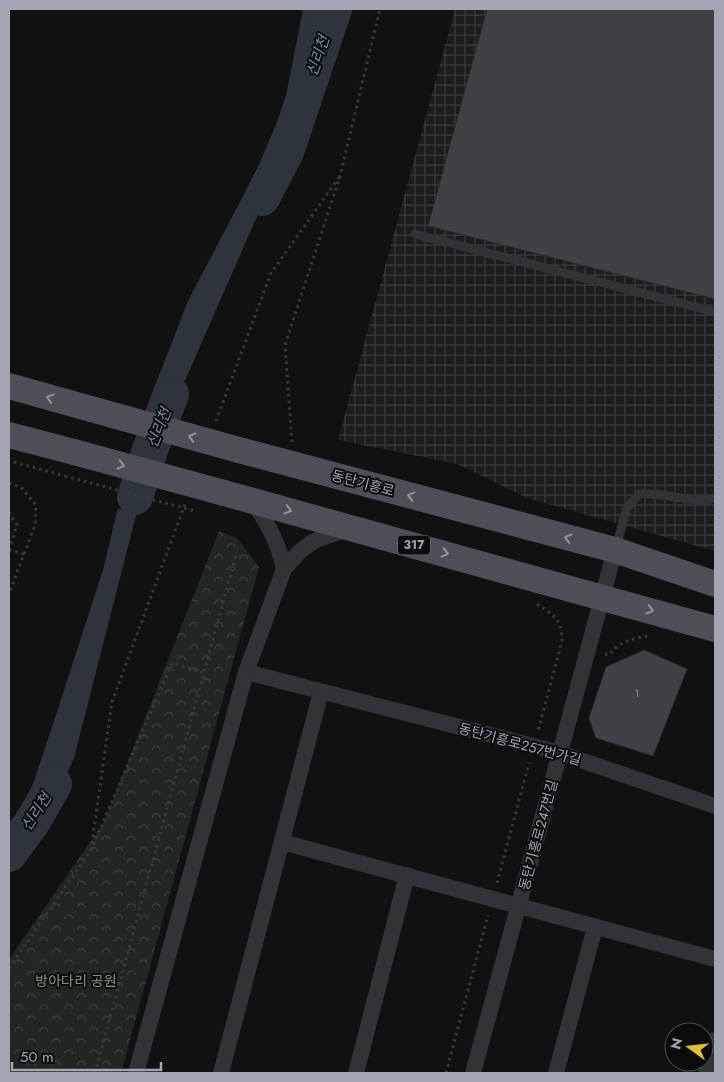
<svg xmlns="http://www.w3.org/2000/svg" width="724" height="1082" font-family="Jost,'Noto Sans KR',sans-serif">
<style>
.industrial{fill:url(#industrial-grid)}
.park{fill:url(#park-crowns)}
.water{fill:#2d343c}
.pier{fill:#111112}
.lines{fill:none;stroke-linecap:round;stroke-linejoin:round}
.river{stroke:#2d343c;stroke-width:36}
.building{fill:#404145;stroke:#2b2b2e}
.path{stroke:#38393e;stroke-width:3;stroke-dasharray:2.5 4;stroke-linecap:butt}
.service{stroke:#323237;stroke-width:9}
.minor{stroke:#323237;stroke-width:16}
.primary{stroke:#4e4f56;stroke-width:26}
.path-bridge{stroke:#38393e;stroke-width:3;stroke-dasharray:2.5 4;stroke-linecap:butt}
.primary-bridge{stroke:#4e4f56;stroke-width:26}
.oneway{stroke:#9295a0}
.labels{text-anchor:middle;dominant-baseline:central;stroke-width:4;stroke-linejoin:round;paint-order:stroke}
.number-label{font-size:11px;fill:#8a8d97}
.shield{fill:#0c0c0d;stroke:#767880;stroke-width:1}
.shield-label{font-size:12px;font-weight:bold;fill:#a3a6b2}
.street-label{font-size:14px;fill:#a3a6b2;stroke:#0c0c0d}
.park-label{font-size:14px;fill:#7c9b81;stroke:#0c0c0d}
.water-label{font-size:15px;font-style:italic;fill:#7c90ab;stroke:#0c0c0d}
</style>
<defs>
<pattern id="industrial-grid" width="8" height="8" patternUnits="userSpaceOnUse" patternTransform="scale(1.25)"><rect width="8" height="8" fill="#1d1d1f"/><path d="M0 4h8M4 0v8" fill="none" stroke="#3b3b3d"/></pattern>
<pattern id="park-crowns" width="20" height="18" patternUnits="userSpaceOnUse" patternTransform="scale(1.25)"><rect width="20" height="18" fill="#202621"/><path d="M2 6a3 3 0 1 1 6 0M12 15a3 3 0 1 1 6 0" fill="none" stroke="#3d423f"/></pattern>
</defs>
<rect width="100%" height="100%" fill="#111112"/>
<path class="industrial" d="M 455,9 L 715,9 L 715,551 L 527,498 L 457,464 L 338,440 Z"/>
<path class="park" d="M 219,531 L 237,538 L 259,567 L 121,1073 L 9,1073 L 9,959 L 104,822 Z"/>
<path class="water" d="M 303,9 L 334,9 L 284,155 L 159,440 L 145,440 L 140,446 L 157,450 L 134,523 L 74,758 L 48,816 L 29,826 L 9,854 L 9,825 L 29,796 L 53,724 L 103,570 L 133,445 L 139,446 L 137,432 L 188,301 L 257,169 L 284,106 Z"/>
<path class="pier" d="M 147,400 L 175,407 L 161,442 L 144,442 L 143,445 L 158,447 L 160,450 L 139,514 L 115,508 L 131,445 L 136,443 L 135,432 Z"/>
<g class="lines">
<g class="river">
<path d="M 262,198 L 286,152 L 334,9"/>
<path d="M 135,497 L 150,450 L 171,394"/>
<path d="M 9,854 L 33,821 L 54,784"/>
</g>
</g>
<g class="building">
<path d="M 487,9 L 715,9 L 715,299 L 428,226 Z"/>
<path d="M 644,650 L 687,669 L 653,756 L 596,738 L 589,718 L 606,667 Z"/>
</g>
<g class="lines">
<g class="path">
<path d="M 216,421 L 271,273 L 340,176"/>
<path d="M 292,442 L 285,345 L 340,176 L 380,9"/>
<path d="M 14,462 L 65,476"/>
<path d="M 9,483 L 21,487 L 36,505 L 35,525 L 9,594"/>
<path d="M 9,512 L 17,525 L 9,550"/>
<path d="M 9,550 L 24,554"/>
<path d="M 537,604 C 554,615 562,620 562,641 L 538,731"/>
<path d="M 605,654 L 609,655 C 618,642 633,638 649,636"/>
<path d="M 91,850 L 112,702 L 185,504"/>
<path d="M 497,883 L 529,763"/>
<path d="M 9,968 L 91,850 L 172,663 L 204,673"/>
<path d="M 95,1073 L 236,555"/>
<path d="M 446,1073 L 488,915"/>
</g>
<g class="service">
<path d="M 415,234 L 715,312"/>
<path d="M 616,547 L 627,508 L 639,494 C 664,492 692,504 715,498"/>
</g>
<g class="minor">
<path d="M 252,501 C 268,523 278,542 284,569 C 307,541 315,539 349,529"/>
<path d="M 246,672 L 560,753 L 715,806"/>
<path d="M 282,842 L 715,959"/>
<path d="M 136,1073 L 246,672 L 284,569"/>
<path d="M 221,1073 L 321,692"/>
<path d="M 356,1073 L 407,875"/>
<path d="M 473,1073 L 615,550"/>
<path d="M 556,1073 L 595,927"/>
<path d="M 706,1073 L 715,1040"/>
</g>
<g class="primary">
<path d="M 9,386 L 91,409"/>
<path d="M 9,435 L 74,452"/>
<path d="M 239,450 L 615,550 L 715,584"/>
<path d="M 224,493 L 715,629"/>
</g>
<path class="path-bridge" d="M 65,476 L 195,511"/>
<g class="primary-bridge">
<path d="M 91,409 L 239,450"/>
<path d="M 74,452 L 224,493"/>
</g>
</g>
<defs><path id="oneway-chevron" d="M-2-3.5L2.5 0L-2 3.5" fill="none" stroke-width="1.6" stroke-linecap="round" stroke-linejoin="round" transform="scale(1.25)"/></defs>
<g class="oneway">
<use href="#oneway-chevron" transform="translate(50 398) rotate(-165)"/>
<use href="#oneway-chevron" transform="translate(192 437) rotate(-165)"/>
<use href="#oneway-chevron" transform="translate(121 465) rotate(15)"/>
<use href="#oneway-chevron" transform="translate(411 496) rotate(-165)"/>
<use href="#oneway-chevron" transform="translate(288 510) rotate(15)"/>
<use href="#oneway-chevron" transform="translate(568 538) rotate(-165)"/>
<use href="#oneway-chevron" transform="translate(445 553) rotate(15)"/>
<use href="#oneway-chevron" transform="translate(650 610) rotate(16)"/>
</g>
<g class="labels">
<g class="number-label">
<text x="637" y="693">1</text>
</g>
<rect class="shield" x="398" y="535.5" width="32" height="19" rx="4"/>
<g class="shield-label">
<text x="414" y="545">317</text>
</g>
<g class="street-label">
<text transform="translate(363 483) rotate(15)">동탄기흥로</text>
<text transform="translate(520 744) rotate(15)">동탄기흥로257번가길</text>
<text transform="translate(538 835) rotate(-75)">동탄기흥로247번길</text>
</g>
<g class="park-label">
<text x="76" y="981">방아다리 공원</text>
</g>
<g class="water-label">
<text transform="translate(318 56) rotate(-71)">신리천</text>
<text transform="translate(159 428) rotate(-68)">신리천</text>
<text transform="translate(36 812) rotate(-57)">신리천</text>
</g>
</g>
<rect width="724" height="1082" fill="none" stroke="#a3a6b2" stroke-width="20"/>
<g transform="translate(689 1047) rotate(285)"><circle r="24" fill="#0c0c0d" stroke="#484a4f"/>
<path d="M0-4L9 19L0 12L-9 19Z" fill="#e2bd39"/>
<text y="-8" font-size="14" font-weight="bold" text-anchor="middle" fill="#a3a6b2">N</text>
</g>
<path d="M12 1062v8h149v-8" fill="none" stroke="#a3a6b2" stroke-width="2.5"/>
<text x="20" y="1062" font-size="15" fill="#a3a6b2" stroke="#0c0c0d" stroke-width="4" paint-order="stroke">50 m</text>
</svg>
